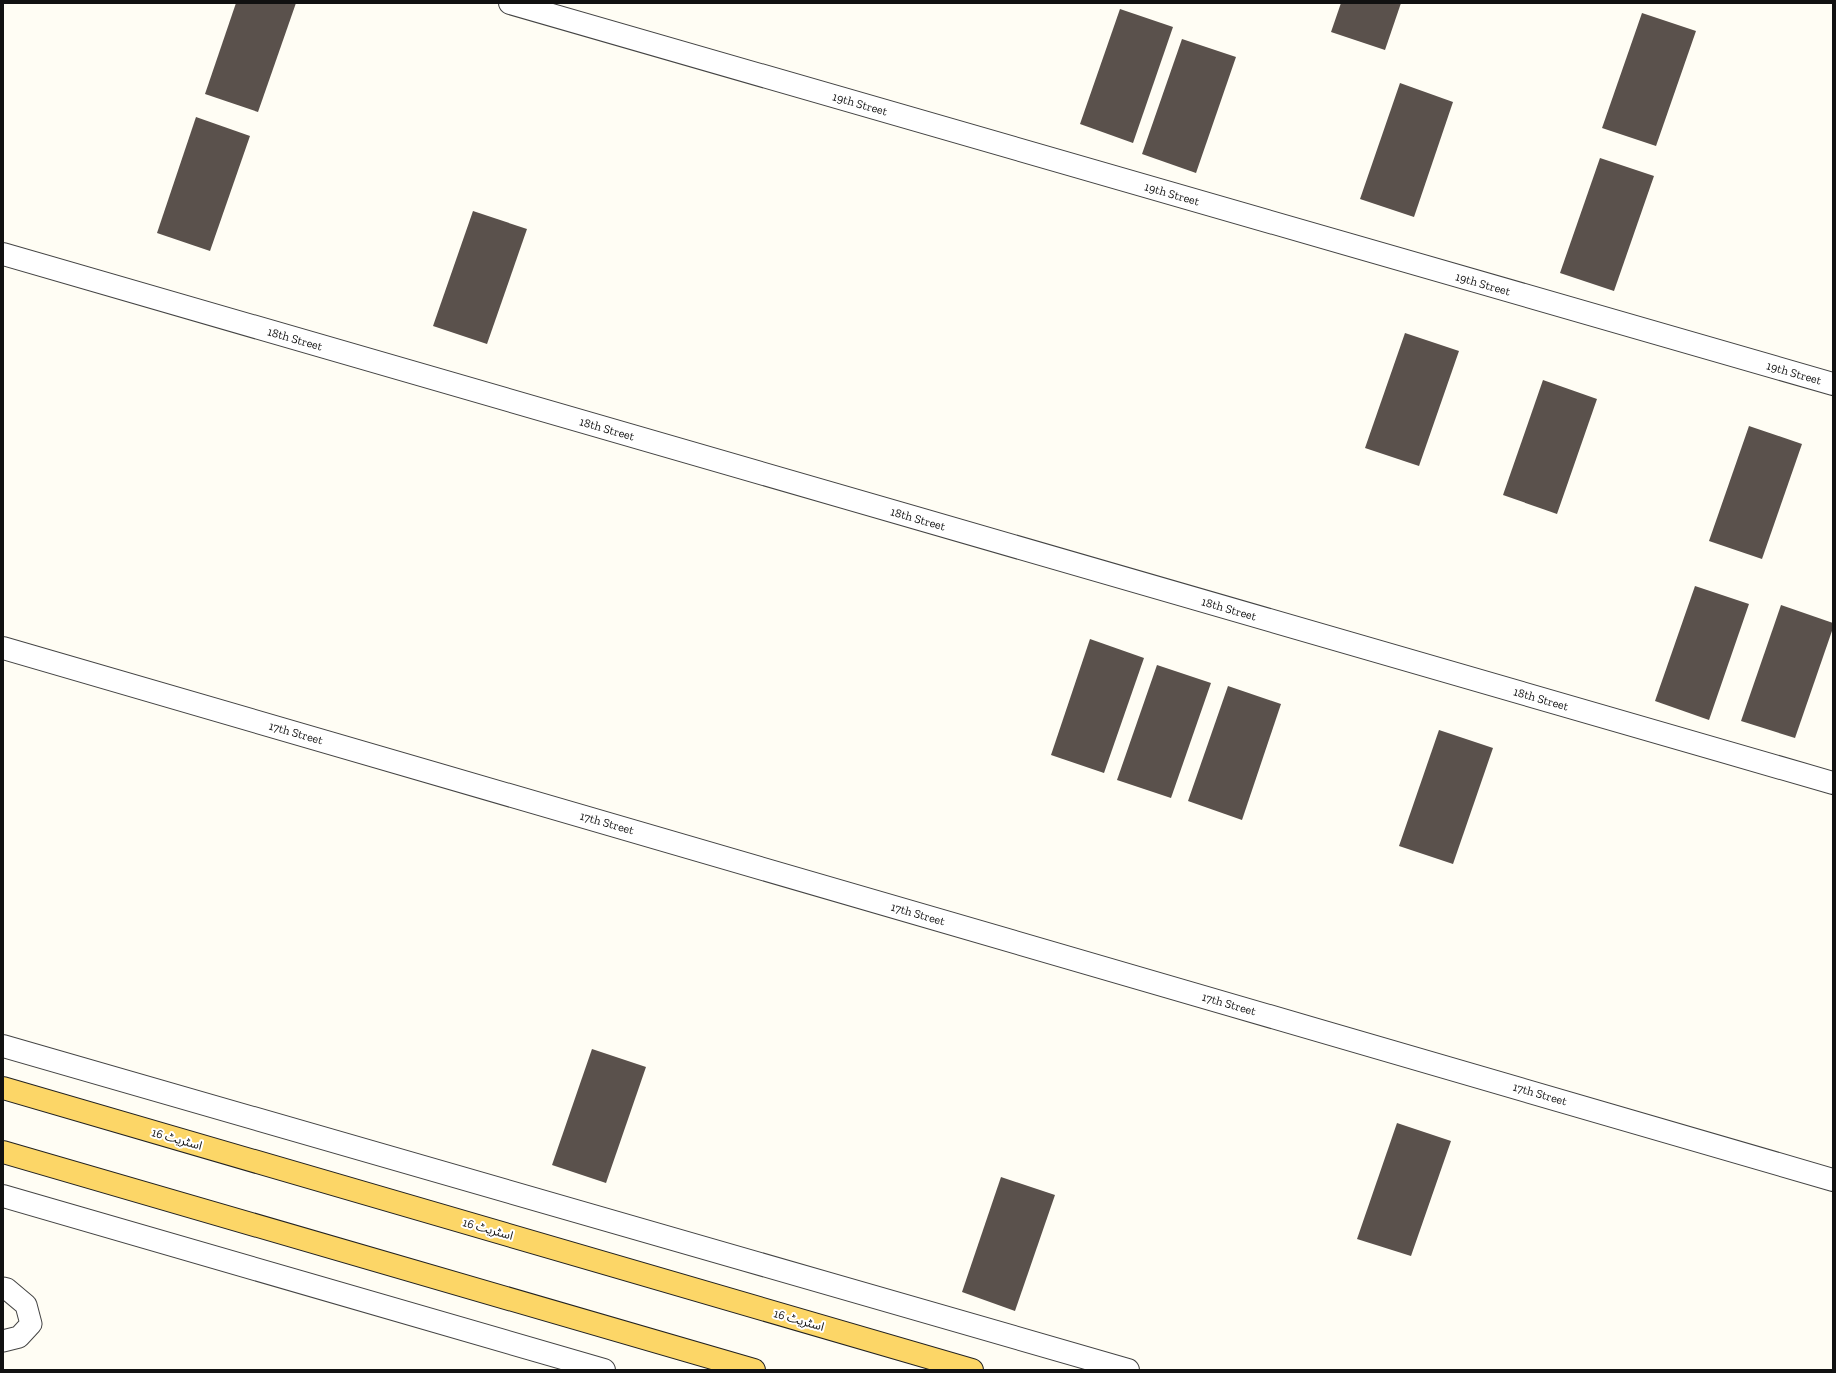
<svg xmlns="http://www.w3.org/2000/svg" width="1836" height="1373" font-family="'Zilla Slab','Noto Sans Arabic',serif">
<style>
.building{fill:#5a514c}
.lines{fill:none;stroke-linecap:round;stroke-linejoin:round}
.service-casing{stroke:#444;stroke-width:23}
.minor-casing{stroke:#444;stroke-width:24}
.primary-casing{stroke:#222;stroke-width:24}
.service{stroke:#fff;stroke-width:21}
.minor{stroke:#fff;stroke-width:22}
.primary{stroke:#fcd667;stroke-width:22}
.labels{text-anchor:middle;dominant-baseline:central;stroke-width:4;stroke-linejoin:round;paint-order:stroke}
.street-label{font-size:12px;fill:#111;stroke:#fff}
</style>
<rect width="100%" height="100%" fill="#fffdf4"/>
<g class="building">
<path d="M 236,3 L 296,3 L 258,112 L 205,94 Z"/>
<path d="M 1341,3 L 1401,3 L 1385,50 L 1331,32 Z"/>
<path d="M 1120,9 L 1173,27 L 1133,143 L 1080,124 Z"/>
<path d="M 1642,13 L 1696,31 L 1656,146 L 1602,128 Z"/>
<path d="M 1182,39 L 1236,57 L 1196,173 L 1142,154 Z"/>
<path d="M 1400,83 L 1453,102 L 1414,217 L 1360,199 Z"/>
<path d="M 196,117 L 250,136 L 210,251 L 157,233 Z"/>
<path d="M 1600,158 L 1654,176 L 1614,291 L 1560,273 Z"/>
<path d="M 473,211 L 527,229 L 487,344 L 433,326 Z"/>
<path d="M 1405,333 L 1459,351 L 1419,466 L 1365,448 Z"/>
<path d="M 1543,380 L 1597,399 L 1557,514 L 1503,495 Z"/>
<path d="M 1749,426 L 1802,444 L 1762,559 L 1709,541 Z"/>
<path d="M 1695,586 L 1749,604 L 1709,720 L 1655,701 Z"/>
<path d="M 1781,605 L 1833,623 L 1833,628 L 1795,738 L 1741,721 Z"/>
<path d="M 1090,639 L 1144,658 L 1104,773 L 1051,755 Z"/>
<path d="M 1157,665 L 1211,683 L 1171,798 L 1117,780 Z"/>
<path d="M 1228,686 L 1281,704 L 1242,820 L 1188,801 Z"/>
<path d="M 1439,730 L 1493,748 L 1453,864 L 1399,846 Z"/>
<path d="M 592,1049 L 646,1067 L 606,1183 L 552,1165 Z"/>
<path d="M 1397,1123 L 1451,1141 L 1411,1256 L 1357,1239 Z"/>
<path d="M 1001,1177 L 1055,1195 L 1015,1311 L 962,1292 Z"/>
</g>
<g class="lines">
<defs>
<path id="service" d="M 3,1288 L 7,1289 L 26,1305 L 31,1324 L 19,1337 L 3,1341"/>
<g id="minor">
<path d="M 510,3 L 1833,384"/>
<path d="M 3,254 L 1833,783"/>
<path d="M 3,648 L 1833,1180"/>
<path d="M 3,1046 L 1128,1370"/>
<path d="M 3,1196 L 604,1370"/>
</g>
<g id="primary">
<path d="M 3,1088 L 972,1370"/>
<path d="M 3,1152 L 754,1370"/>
</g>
</defs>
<use href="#service" class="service-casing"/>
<use href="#minor" class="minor-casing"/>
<use href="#primary" class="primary-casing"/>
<use href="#service" class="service"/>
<use href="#minor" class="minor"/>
<use href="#primary" class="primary"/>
</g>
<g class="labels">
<g class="street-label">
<text transform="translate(860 104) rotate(16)">19th Street</text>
<text transform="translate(1172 194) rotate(16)">19th Street</text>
<text transform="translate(1483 284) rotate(16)">19th Street</text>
<text transform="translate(295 339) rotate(16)">18th Street</text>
<text transform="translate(1794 373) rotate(16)">19th Street</text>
<text transform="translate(607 429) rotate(16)">18th Street</text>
<text transform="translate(918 519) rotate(16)">18th Street</text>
<text transform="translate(1229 609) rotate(16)">18th Street</text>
<text transform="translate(1541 699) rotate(16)">18th Street</text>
<text transform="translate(296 733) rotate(16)">17th Street</text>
<text transform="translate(607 823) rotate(16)">17th Street</text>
<text transform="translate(918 914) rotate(16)">17th Street</text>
<text transform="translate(1229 1004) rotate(16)">17th Street</text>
<text transform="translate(1540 1094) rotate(16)">17th Street</text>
<text transform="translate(177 1139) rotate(16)">اسٹریٹ 16</text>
<text transform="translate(488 1229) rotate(16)">اسٹریٹ 16</text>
<text transform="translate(799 1320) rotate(16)">اسٹریٹ 16</text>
</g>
</g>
<rect width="1836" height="1373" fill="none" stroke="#111111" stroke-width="8"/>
</svg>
